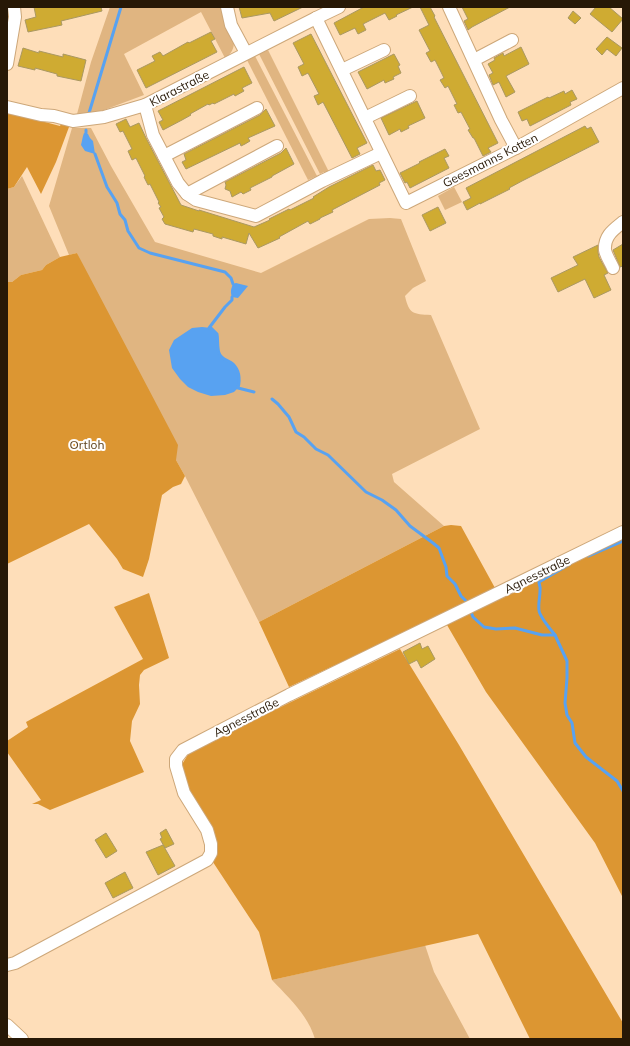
<svg xmlns="http://www.w3.org/2000/svg" width="630" height="1046" font-family="Mulish,sans-serif">
<style>
.green{fill:#e0b581}
.forest{fill:#dc9632}
.water{fill:#58a2f1}
.lines{fill:none;stroke-linecap:round;stroke-linejoin:round}
.stream{stroke:#58a2f1;stroke-width:3}
.building{fill:#cfab32;stroke:#aa9862}
.minor-casing{stroke:#cda779;stroke-width:14}
.minor{stroke:#fff;stroke-width:12}
.labels{text-anchor:middle;dominant-baseline:central;stroke-width:4;stroke-linejoin:round;paint-order:stroke}
.street-label{font-size:12px;fill:#271806;stroke:#fff}
.park-label{font-size:12px;fill:#61441d;stroke:#fff}
</style>
<rect width="100%" height="100%" fill="#fedeb9"/>
<g class="green">
<path d="M 110,7 L 223,7 L 234,42 C 234,49 231,54 225,58 L 201,12 L 124,54 L 144,95 L 104,110 L 90,114 L 77,114 L 91,62 Z"/>
<path d="M 268,50 L 330,174 L 326,176 L 324,172 L 320,174 L 259,54 Z"/>
<path d="M 255,56 L 317,176 L 308,180 L 247,60 Z"/>
<path d="M 72,128 L 91,128 L 111,166 L 155,242 L 261,273 L 369,219 L 390,218 L 401,219 L 426,281 L 413,288 L 405,296 C 409,314 413,314 431,315 L 480,429 L 392,474 L 394,482 L 444,526 L 259,622 L 185,476 L 176,460 L 77,253 L 69,255 L 49,206 Z"/>
<path d="M 22,176 L 60,257 L 46,265 L 42,270 L 21,275 L 12,282 L 7,282 L 7,189 L 14,187 Z"/>
<path d="M 454,187 L 462,202 L 445,210 L 438,196 Z"/>
<path d="M 425,945 L 434,972 L 470,1039 L 315,1039 C 308,1015 288,997 272,980 Z"/>
</g>
<g class="forest">
<path d="M 7,112 L 60,126 L 63,120 L 69,127 L 56,162 L 41,194 L 27,167 L 14,187 L 7,189 Z"/>
<path d="M 77,253 L 178,445 L 176,460 L 185,476 L 181,484 L 173,487 L 162,495 L 149,559 L 143,577 L 123,569 L 117,559 L 89,524 L 7,564 L 7,282 L 12,282 L 21,275 L 42,270 L 46,265 L 60,257 Z"/>
<path d="M 451,525 L 461,526 L 495,588 L 623,526 L 623,898 L 595,843 L 486,692 L 447,625 L 443,614 L 289,687 L 259,622 L 444,526 Z"/>
<path d="M 149,593 L 169,658 L 144,670 L 140,675 L 139,685 L 140,704 L 132,721 L 130,741 L 144,772 L 50,810 L 38,804 L 32,804 L 41,800 L 7,752 L 7,741 L 28,727 L 26,722 L 143,659 L 114,607 Z"/>
<path d="M 400,649 L 459,745 L 623,1023 L 623,1039 L 530,1039 L 478,934 L 272,980 L 259,932 L 207,853 L 214,847 L 177,773 L 190,751 Z"/>
</g>
<g class="water">
<path d="M 84,133 L 88,134 L 90,138 L 93,141 L 95,154 L 85,151 L 81,145 L 83,136 Z"/>
<path d="M 236,283 L 248,286 L 238,298 L 232,297 C 230,292 231,289 233,284 Z"/>
<path d="M 202,327 L 211,328 L 217,334 L 219,354 L 226,361 L 233,364 L 239,374 L 239,382 L 238,388 L 234,392 L 225,395 L 211,396 L 198,392 L 188,387 L 180,379 L 172,368 L 169,350 L 174,340 L 192,328 Z"/>
</g>
<g class="lines">
<g class="stream">
<path d="M 89,113 L 121,7"/>
<path d="M 86,130 L 86,133"/>
<path d="M 95,154 L 107,187 L 117,203 L 120,214 L 125,220 L 128,231 L 139,248 L 150,253 L 225,272 L 231,278 L 233,284"/>
<path d="M 232,297 L 232,300 L 225,307 L 209,328 L 211,328 L 217,334 C 218,339 217,347 219,353 C 221,360 229,360 233,364 C 240,371 240,380 238,388 L 254,392"/>
<path d="M 272,399 L 278,404 L 289,417 L 296,432 L 304,437 L 316,449 L 328,455 L 366,492 L 382,500 L 396,510 L 410,526 L 433,543 L 439,548 L 446,567 L 447,576 L 455,584 L 461,596 L 467,602"/>
<path d="M 588,556 L 623,541"/>
<path d="M 471,612 L 473,617 L 484,627 L 496,629 L 515,628 L 542,635 L 555,635 L 567,661 L 567,678 L 565,703 L 567,715 L 572,723 L 575,743 L 586,757 L 617,781 L 623,791"/>
<path d="M 555,635 C 551,630 539,616 539,610 C 538,604 540,597 540,591 C 541,587 539,585 539,582 L 570,564"/>
</g>
</g>
<g class="building">
<path d="M 34,7 L 101,7 L 102,11 L 61,21 L 62,25 L 28,32 L 25,20 L 36,17 Z"/>
<path d="M 239,7 L 303,7 L 274,21 L 270,13 L 242,18 Z"/>
<path d="M 364,7 L 413,7 L 396,15 L 397,16 L 389,20 L 385,13 L 363,24 L 366,30 L 358,34 L 355,28 L 340,35 L 334,23 Z"/>
<path d="M 420,7 L 430,7 L 435,16 L 434,17 L 498,143 L 488,148 L 491,152 L 483,156 L 474,138 L 473,138 L 468,130 L 470,129 L 461,112 L 458,113 L 454,105 L 457,104 L 448,86 L 445,88 L 440,80 L 444,78 L 435,60 L 431,62 L 426,53 L 430,51 L 419,30 L 429,25 Z"/>
<path d="M 462,7 L 510,7 L 472,27 L 468,30 L 464,21 L 468,19 Z"/>
<path d="M 596,7 L 609,7 L 623,19 L 612,32 L 590,14 Z"/>
<path d="M 573,11 L 581,18 L 575,24 L 568,18 Z"/>
<path d="M 211,32 L 215,39 L 211,41 L 217,52 L 146,88 L 137,70 L 155,61 L 152,56 L 160,52 L 163,56 L 188,42 L 189,43 Z"/>
<path d="M 311,34 L 367,143 L 357,148 L 360,154 L 352,158 L 323,102 L 318,105 L 314,96 L 319,94 L 308,73 L 302,76 L 298,67 L 304,64 L 293,43 Z"/>
<path d="M 607,37 L 622,48 L 616,56 L 607,49 L 602,55 L 596,49 Z"/>
<path d="M 521,47 L 529,64 L 506,76 L 515,92 L 506,97 L 499,82 L 493,85 L 489,75 L 493,73 L 488,64 L 495,60 L 494,58 L 503,53 L 504,56 Z"/>
<path d="M 23,48 L 39,53 L 39,51 L 63,57 L 63,54 L 86,60 L 81,81 L 57,76 L 57,74 L 35,68 L 35,70 L 18,66 Z"/>
<path d="M 394,54 L 400,65 L 398,66 L 401,73 L 393,77 L 394,79 L 385,83 L 384,80 L 367,89 L 358,72 Z"/>
<path d="M 244,67 L 252,83 L 242,88 L 244,91 L 235,96 L 234,94 L 214,104 L 213,103 L 209,105 L 208,104 L 190,114 L 191,115 L 182,120 L 163,130 L 159,122 L 163,120 L 158,111 Z"/>
<path d="M 572,90 L 577,99 L 570,102 L 571,105 L 530,126 L 527,119 L 522,121 L 518,112 L 548,97 L 549,98 L 564,91 L 565,94 Z"/>
<path d="M 417,101 L 425,118 L 408,126 L 409,128 L 401,132 L 400,129 L 389,135 L 381,118 Z"/>
<path d="M 266,109 L 275,126 L 248,138 L 250,141 L 245,144 L 241,146 L 240,143 L 186,169 L 182,162 L 186,160 L 184,154 L 260,115 Z"/>
<path d="M 126,119 L 130,127 L 139,123 L 146,138 L 181,205 L 199,211 L 199,210 L 254,227 L 270,220 L 269,219 L 289,209 L 290,210 L 314,198 L 313,197 L 329,187 L 373,165 L 376,171 L 380,170 L 385,180 L 379,183 L 380,185 L 332,210 L 333,212 L 320,218 L 320,219 L 310,224 L 308,221 L 279,237 L 280,238 L 258,248 L 249,233 L 246,244 L 222,237 L 222,239 L 213,236 L 213,234 L 194,229 L 193,232 L 165,224 L 162,219 L 164,217 L 159,208 L 161,207 L 158,203 L 159,202 L 150,184 L 148,185 L 144,177 L 145,176 L 136,158 L 132,160 L 128,151 L 132,149 L 123,131 L 120,132 L 116,124 Z"/>
<path d="M 585,126 L 587,129 L 591,127 L 599,142 L 522,181 L 509,188 L 510,189 L 480,204 L 480,203 L 467,210 L 463,202 L 471,198 L 466,188 Z"/>
<path d="M 286,148 L 294,164 L 272,176 L 272,177 L 250,188 L 251,190 L 243,194 L 241,192 L 232,197 L 230,191 L 225,189 L 226,185 L 225,182 L 281,153 Z"/>
<path d="M 445,149 L 449,156 L 444,158 L 449,168 L 410,188 L 407,182 L 405,183 L 400,173 L 420,163 L 419,162 Z"/>
<path d="M 438,207 L 446,223 L 430,231 L 422,215 Z"/>
<path d="M 623,244 L 623,266 L 620,267 L 613,250 Z"/>
<path d="M 598,245 L 598,252 L 599,257 L 608,273 L 604,275 L 611,290 L 594,298 L 585,279 L 558,292 L 551,278 L 578,265 L 573,257 Z"/>
<path d="M 420,643 L 422,649 L 428,646 L 435,659 L 421,668 L 417,660 L 409,664 L 403,652 Z"/>
<path d="M 166,829 L 174,844 L 165,848 L 160,839 L 162,838 L 160,833 Z"/>
<path d="M 106,833 L 117,851 L 106,858 L 95,840 Z"/>
<path d="M 163,845 L 175,866 L 158,875 L 146,852 Z"/>
<path d="M 125,872 L 133,888 L 113,898 L 105,883 Z"/>
</g>
<g class="lines">
<defs>
<g id="minor">
<path d="M 227,7 L 231,25 L 246,53"/>
<path d="M 449,7 L 501,120 L 516,148"/>
<path d="M 316,18 L 406,203 L 516,148 L 623,88"/>
<path d="M 474,60 L 512,40"/>
<path d="M 7,64 L 15,17 L 14,7"/>
<path d="M 342,70 L 384,50"/>
<path d="M 145,105 L 153,135 L 178,183 L 187,194 L 196,200 L 256,216 L 322,181 L 381,153"/>
<path d="M 7,107 L 41,115 L 54,116 L 73,121 L 104,117 L 145,105 L 316,18 L 339,7"/>
<path d="M 365,118 L 410,96"/>
<path d="M 164,156 L 257,108"/>
<path d="M 187,194 L 277,146"/>
<path d="M 613,268 C 611,263 606,256 605,250 C 604,236 613,230 623,222"/>
<path d="M 7,965 L 15,963 L 207,860 L 211,853 L 211,844 L 207,830 L 184,793 L 176,766 L 176,759 L 183,750 L 289,695 L 623,532"/>
<path d="M 7,1025 L 22,1039"/>
</g>
</defs>
<use href="#minor" class="minor-casing"/>
<use href="#minor" class="minor"/>
</g>
<g class="labels">
<g class="street-label">
<text transform="translate(179 88) rotate(-27)">Klarastraße</text>
<text transform="translate(490 160) rotate(-27)">Geesmanns Kotten</text>
<text transform="translate(537 574) rotate(-26)">Agnesstraße</text>
<text transform="translate(246 717) rotate(-27)">Agnesstraße</text>
</g>
<g class="park-label">
<text x="87" y="444">Ortloh</text>
</g>
</g>
<rect width="630" height="1046" fill="none" stroke="#271806" stroke-width="16"/>
</svg>
